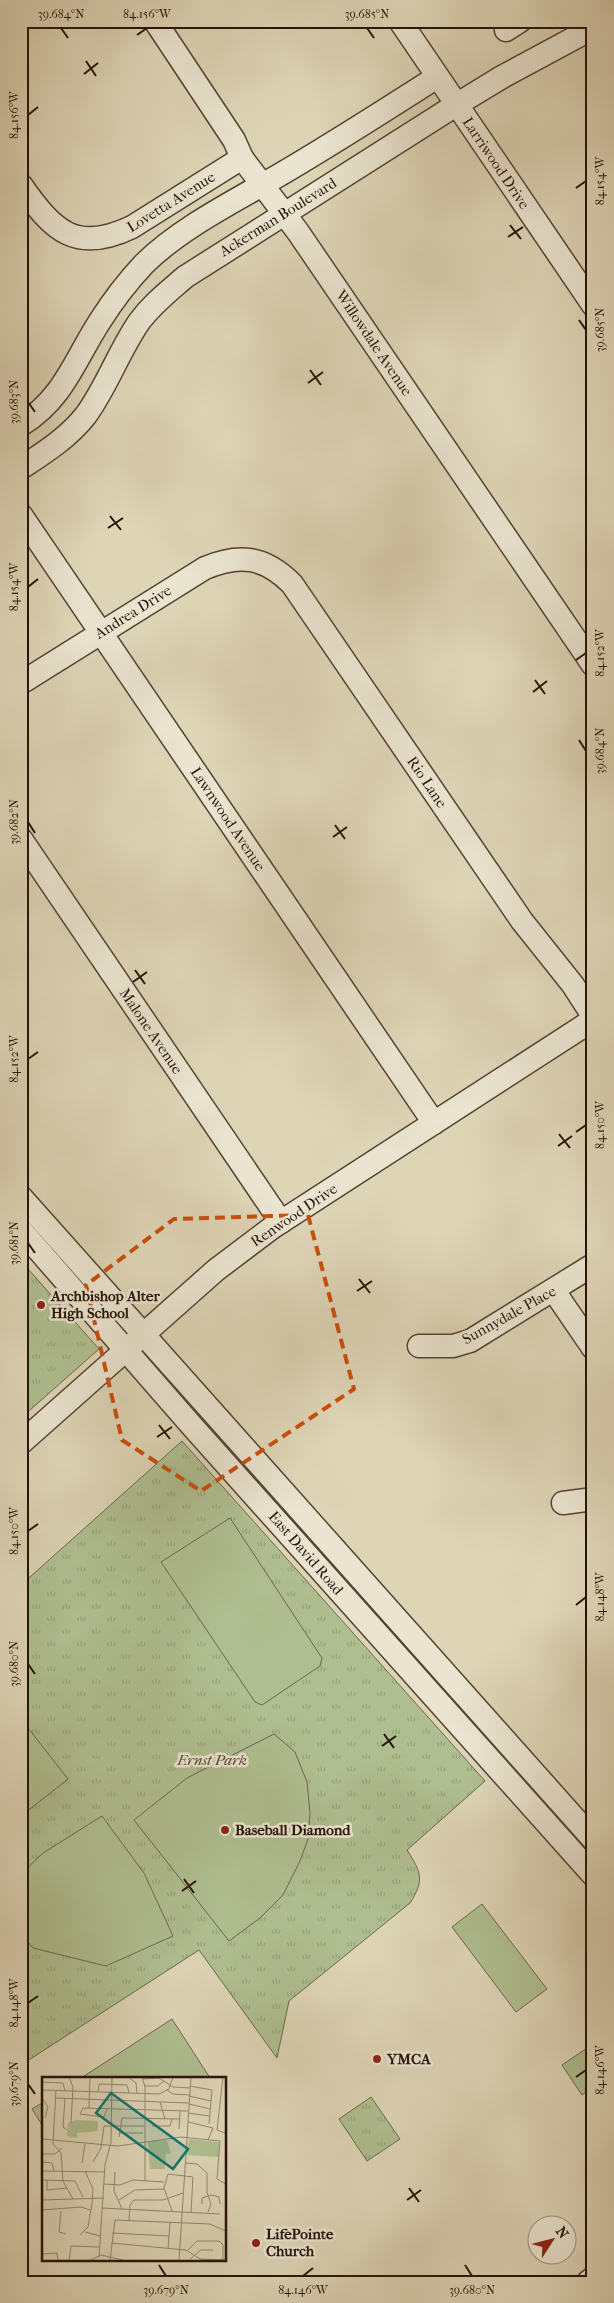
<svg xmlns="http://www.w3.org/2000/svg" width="614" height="2303" font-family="'IM FELL French Canon',serif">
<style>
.grass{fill:url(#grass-tufts);stroke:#6a684c}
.pitch{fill:#afbe90;stroke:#6a684c}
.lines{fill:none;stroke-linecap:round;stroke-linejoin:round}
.minor-casing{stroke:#544333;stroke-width:25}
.minor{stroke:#eae4d0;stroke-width:22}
.marked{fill:none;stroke:#cb4e0b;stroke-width:4;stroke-dasharray:10 6;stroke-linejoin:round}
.ticks{fill:none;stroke:#261207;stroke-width:2}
.poi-dot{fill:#8f2418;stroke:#eae4d0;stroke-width:2}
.labels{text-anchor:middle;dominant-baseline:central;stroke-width:5;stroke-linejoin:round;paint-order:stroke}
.street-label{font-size:15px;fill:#261207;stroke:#eae4d0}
.poi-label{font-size:15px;font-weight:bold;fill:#261207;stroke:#eae4d0;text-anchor:start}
.park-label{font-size:15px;font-style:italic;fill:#4f4630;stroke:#eae4d0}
.inset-road{fill:none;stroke:#948771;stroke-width:1}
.view{fill:#0f766e;fill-opacity:0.15;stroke:#0f766e;stroke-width:2.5}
.inset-edge{fill:none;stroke:#261207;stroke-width:2.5}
.neatline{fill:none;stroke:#261207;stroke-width:2}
.ticks-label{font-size:12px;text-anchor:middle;fill:#261207}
</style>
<defs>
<pattern id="grass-tufts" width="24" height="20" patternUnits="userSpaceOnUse" patternTransform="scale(1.25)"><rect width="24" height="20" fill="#afbe90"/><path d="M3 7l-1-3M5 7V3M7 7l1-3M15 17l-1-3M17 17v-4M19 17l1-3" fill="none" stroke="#96a27b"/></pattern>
</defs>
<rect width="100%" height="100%" fill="#ded5b7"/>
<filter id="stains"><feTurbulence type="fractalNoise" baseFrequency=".004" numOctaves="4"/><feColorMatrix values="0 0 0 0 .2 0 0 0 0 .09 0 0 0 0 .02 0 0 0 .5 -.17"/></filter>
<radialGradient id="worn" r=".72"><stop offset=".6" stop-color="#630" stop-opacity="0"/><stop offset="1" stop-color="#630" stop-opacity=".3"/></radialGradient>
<g class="grass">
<path d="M 21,1261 L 99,1349 L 21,1418 Z"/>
<path d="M 182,1441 L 485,1781 L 407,1850 C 421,1872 425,1880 410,1903 L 289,2001 L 277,2058 L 199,1950 L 21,2065 L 21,1585 Z"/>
<path d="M 371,2097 L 400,2139 L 367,2161 L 339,2119 Z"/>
</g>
<g class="pitch">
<path d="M 230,1518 L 322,1658 L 320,1666 L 262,1705 L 255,1702 L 161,1562 Z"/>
<path d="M 21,1719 L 68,1779 L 21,1816 Z"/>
<path d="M 274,1734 L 295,1752 L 307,1782 L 310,1813 L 308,1839 L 300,1861 L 283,1895 L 260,1918 L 229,1941 L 134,1820 L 187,1778 Z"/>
<path d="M 102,1816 L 144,1873 L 173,1936 L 106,1966 L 33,1948 L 21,1934 L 21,1874 L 43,1853 Z"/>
<path d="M 482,1904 L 547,1989 L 516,2012 L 452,1927 Z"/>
<path d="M 172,2019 L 210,2078 L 81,2078 Z"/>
<path d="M 593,2044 L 593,2087 L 582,2095 L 562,2065 Z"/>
<path d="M 44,2102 L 44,2128 L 32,2109 Z"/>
</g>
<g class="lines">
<defs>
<g id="minor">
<path d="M 155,21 L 234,140 L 242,158 L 298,232 L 593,665"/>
<path d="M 400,21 L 593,305"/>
<path d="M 506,30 L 520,21"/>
<path d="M 21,185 C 53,231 76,254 132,227 L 242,158"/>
<path d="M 21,425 C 64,398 74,361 100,321 C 112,302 128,281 144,264 C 179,229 233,202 276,177 C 331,145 384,111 437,77"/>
<path d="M 21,468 C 44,453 69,437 86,415 C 107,386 119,351 139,322 C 152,304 169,291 185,277 L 456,105 L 502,77 L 593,28"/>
<path d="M 21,515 L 434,1123"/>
<path d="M 21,683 L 205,568 C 240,553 265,557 292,584 L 522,921 L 573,985 L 593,1016"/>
<path d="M 21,839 L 281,1222"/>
<path d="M 21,1197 L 593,1839"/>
<path d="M 21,1230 L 192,1426 L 593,1875"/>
<path d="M 554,1291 L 593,1348"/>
<path d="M 419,1346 L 453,1346 L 470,1341 L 593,1265"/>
<path d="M 21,1443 L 216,1270 L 273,1227 L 593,1020"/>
<path d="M 563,1503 L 593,1499"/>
<path d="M 588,2282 L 593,2278"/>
</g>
</defs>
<use href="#minor" class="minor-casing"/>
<use href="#minor" class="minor"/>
</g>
<path class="marked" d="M 308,1215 L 354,1389 L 201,1491 L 122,1440 L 86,1285 L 174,1219 Z"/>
<path class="ticks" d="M 61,28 L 68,38M 367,28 L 374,38M 137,35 L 147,28M 86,61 L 96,76M 84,74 L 98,63M 28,115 L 38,107M 576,188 L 586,181M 510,225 L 521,239M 508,237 L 523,227M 579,320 L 586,330M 310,370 L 321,385M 308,383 L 323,372M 28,402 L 35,412M 110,516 L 121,530M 108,528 L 123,518M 28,587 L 38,579M 576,660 L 586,653M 535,680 L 545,694M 533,692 L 547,681M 579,740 L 586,751M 28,822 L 35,833M 335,825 L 345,839M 333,837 L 347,827M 135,970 L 145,984M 133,982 L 147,972M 28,1059 L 38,1052M 576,1132 L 586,1125M 559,1134 L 570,1148M 558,1146 L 572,1136M 28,1243 L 35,1253M 359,1279 L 370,1293M 357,1291 L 372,1281M 159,1425 L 170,1439M 157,1437 L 172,1427M 28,1531 L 38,1524M 576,1605 L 586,1597M 28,1664 L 35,1674M 384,1734 L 394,1748M 382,1746 L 396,1736M 184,1879 L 194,1893M 182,1891 L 196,1881M 28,2003 L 38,1996M 576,2077 L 586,2070M 28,2084 L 35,2094M 409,2188 L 419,2202M 407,2200 L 421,2190M 159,2265 L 166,2276M 465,2265 L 472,2276M 303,2276 L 313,2268"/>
<g class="poi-dot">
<circle cx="41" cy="1305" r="5"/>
<circle cx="225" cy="1830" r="5"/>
<circle cx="377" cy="2059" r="5"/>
<circle cx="256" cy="2243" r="5"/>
</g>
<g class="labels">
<g class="street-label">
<text transform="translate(496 163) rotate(56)">Larriwood Drive</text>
<text transform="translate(171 202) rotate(-32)">Lovetta Avenue</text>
<text transform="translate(278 217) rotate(-32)">Ackerman Boulevard</text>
<text transform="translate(374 343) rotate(56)">Willowdale Avenue</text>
<text transform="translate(133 612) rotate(-32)">Andrea Drive</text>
<text transform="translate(427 782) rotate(56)">Rio Lane</text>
<text transform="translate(228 819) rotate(56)">Lawnwood Avenue</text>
<text transform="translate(151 1031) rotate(56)">Malone Avenue</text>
<text transform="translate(294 1215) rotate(-34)">Renwood Drive</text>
<text transform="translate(509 1315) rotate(-29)">Sunnydale Place</text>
<text transform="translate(306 1553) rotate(49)">East David Road</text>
</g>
<g class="poi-label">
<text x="51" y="1296">Archbishop Alter<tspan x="51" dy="17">High School</tspan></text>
<text x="235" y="1830">Baseball Diamond</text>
<text x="387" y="2059">YMCA</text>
<text x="266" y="2234">LifePointe<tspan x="266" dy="17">Church</tspan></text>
</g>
<g class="park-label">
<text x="212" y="1760">Ernst Park</text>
</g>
</g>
<g transform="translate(42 2077)">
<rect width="184" height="184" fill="#ded5b7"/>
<path d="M 34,43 L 56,44 L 56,54 L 35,56 L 35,61 L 25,59 L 26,46 ZM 147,62 L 177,65 L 177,80 L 144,78 ZM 125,63 L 129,77 L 124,77 L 123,92 L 108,92 L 106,65 Z" fill="#afbe90"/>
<path class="inset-road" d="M 27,0 L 31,10 L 29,46M 86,0 L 94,6 L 95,16M 100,0 L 103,10 L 103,104M 181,0 L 175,53 L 183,56M 101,2 L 117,1 L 131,10 L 148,11M 0,5 L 21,6 L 23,14M 103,9 L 116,9 L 122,4M 148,9 L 170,13 L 167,47M 0,13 L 117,17 L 127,12 L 131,0M 14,13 L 11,67 L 19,76 L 21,104 L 31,122M 125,13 L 131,17 L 147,18M 56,15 L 57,7 L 85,8 L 87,16M 147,19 L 169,24M 0,21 L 6,30 L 3,41M 14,21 L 147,26M 23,21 L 21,50 L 25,53M 118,25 L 123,42M 147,27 L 168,32M 47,31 L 48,0M 65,32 L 62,40 L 38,37 L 41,31 L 146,34M 146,36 L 167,39M 146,45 L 171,51 L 166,63M 110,49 L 128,49 L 130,42M 137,52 L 138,34M 77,56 L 101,56M 77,60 L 80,41 L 138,42M 0,62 L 76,69 L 139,60 L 178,64M 178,64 L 175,102 L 184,107M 0,77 L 13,77 L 20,71M 0,85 L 10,86 L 12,94M 51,85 L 59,71 L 62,49 L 102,49M 40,86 L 43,67M 144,86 L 155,87 L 165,96 L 165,115 L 169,127 L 166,135M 0,94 L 63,95M 73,95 L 72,114 L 80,132M 0,103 L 33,104 L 41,120M 5,103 L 5,113 L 25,111M 62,107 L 78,108 L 91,103 L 122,105M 0,123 L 62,121M 77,123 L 93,113 L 122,112M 160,127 L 160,121 L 169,118 L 177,120 L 178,127M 60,131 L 178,137M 0,133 L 39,130 L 48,133M 19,134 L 17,155 L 24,157M 130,134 L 122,111 L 126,97 L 151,100 L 149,135M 87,144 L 88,128 L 92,123 L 121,123 L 141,116M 43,155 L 58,159M 70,156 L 127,159M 38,158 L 46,150 L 50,126 L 51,112 L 43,94M 69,166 L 144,173 L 158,182 L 184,183M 126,172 L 128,145M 146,173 L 155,164 L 177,164 L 181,168 L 181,183M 1,177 L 15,176 L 16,184M 57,180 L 63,88 L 69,65 L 70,0M 148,182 L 159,173 L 171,173M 27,184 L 29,169 L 57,170M 47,184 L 59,178 L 85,184M 68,184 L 73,143 L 168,147 L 184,154M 137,184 L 149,0"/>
<path class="view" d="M 69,16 L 146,72 L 131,92 L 54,36 Z"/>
<rect width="184" height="184" class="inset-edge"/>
</g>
<rect width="614" height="2303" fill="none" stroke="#ded5b7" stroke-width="55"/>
<g transform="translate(552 2240) rotate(54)"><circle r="24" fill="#eae4d0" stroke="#9c9080"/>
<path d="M0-4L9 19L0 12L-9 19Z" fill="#8f2418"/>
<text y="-8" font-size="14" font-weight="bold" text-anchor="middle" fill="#261207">N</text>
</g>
<rect x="28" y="28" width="558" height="2248" class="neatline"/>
<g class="ticks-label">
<text x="61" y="18">39.684°N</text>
<text x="147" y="18">84.156°W</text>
<text x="367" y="18">39.685°N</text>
<text transform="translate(14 115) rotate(-90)" y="4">84.156°W</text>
<text transform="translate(600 181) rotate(-90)" y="4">84.154°W</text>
<text transform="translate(600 330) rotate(-90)" y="4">39.685°N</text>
<text transform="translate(14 402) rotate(-90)" y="4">39.683°N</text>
<text transform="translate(14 587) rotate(-90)" y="4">84.154°W</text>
<text transform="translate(600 653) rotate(-90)" y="4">84.152°W</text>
<text transform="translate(600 751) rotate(-90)" y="4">39.684°N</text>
<text transform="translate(14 822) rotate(-90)" y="4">39.682°N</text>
<text transform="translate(14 1059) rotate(-90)" y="4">84.152°W</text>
<text transform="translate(600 1125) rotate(-90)" y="4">84.150°W</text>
<text transform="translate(14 1243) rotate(-90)" y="4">39.681°N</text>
<text transform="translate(14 1531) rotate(-90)" y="4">84.150°W</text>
<text transform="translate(600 1597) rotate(-90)" y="4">84.148°W</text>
<text transform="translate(14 1664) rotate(-90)" y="4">39.680°N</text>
<text transform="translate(14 2003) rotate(-90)" y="4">84.148°W</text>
<text transform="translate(600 2070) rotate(-90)" y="4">84.146°W</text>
<text transform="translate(14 2084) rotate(-90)" y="4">39.679°N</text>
<text x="166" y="2294">39.679°N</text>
<text x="303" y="2294">84.146°W</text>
<text x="472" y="2294">39.680°N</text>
</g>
<rect width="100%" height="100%" filter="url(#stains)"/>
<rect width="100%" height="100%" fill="url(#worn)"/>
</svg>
